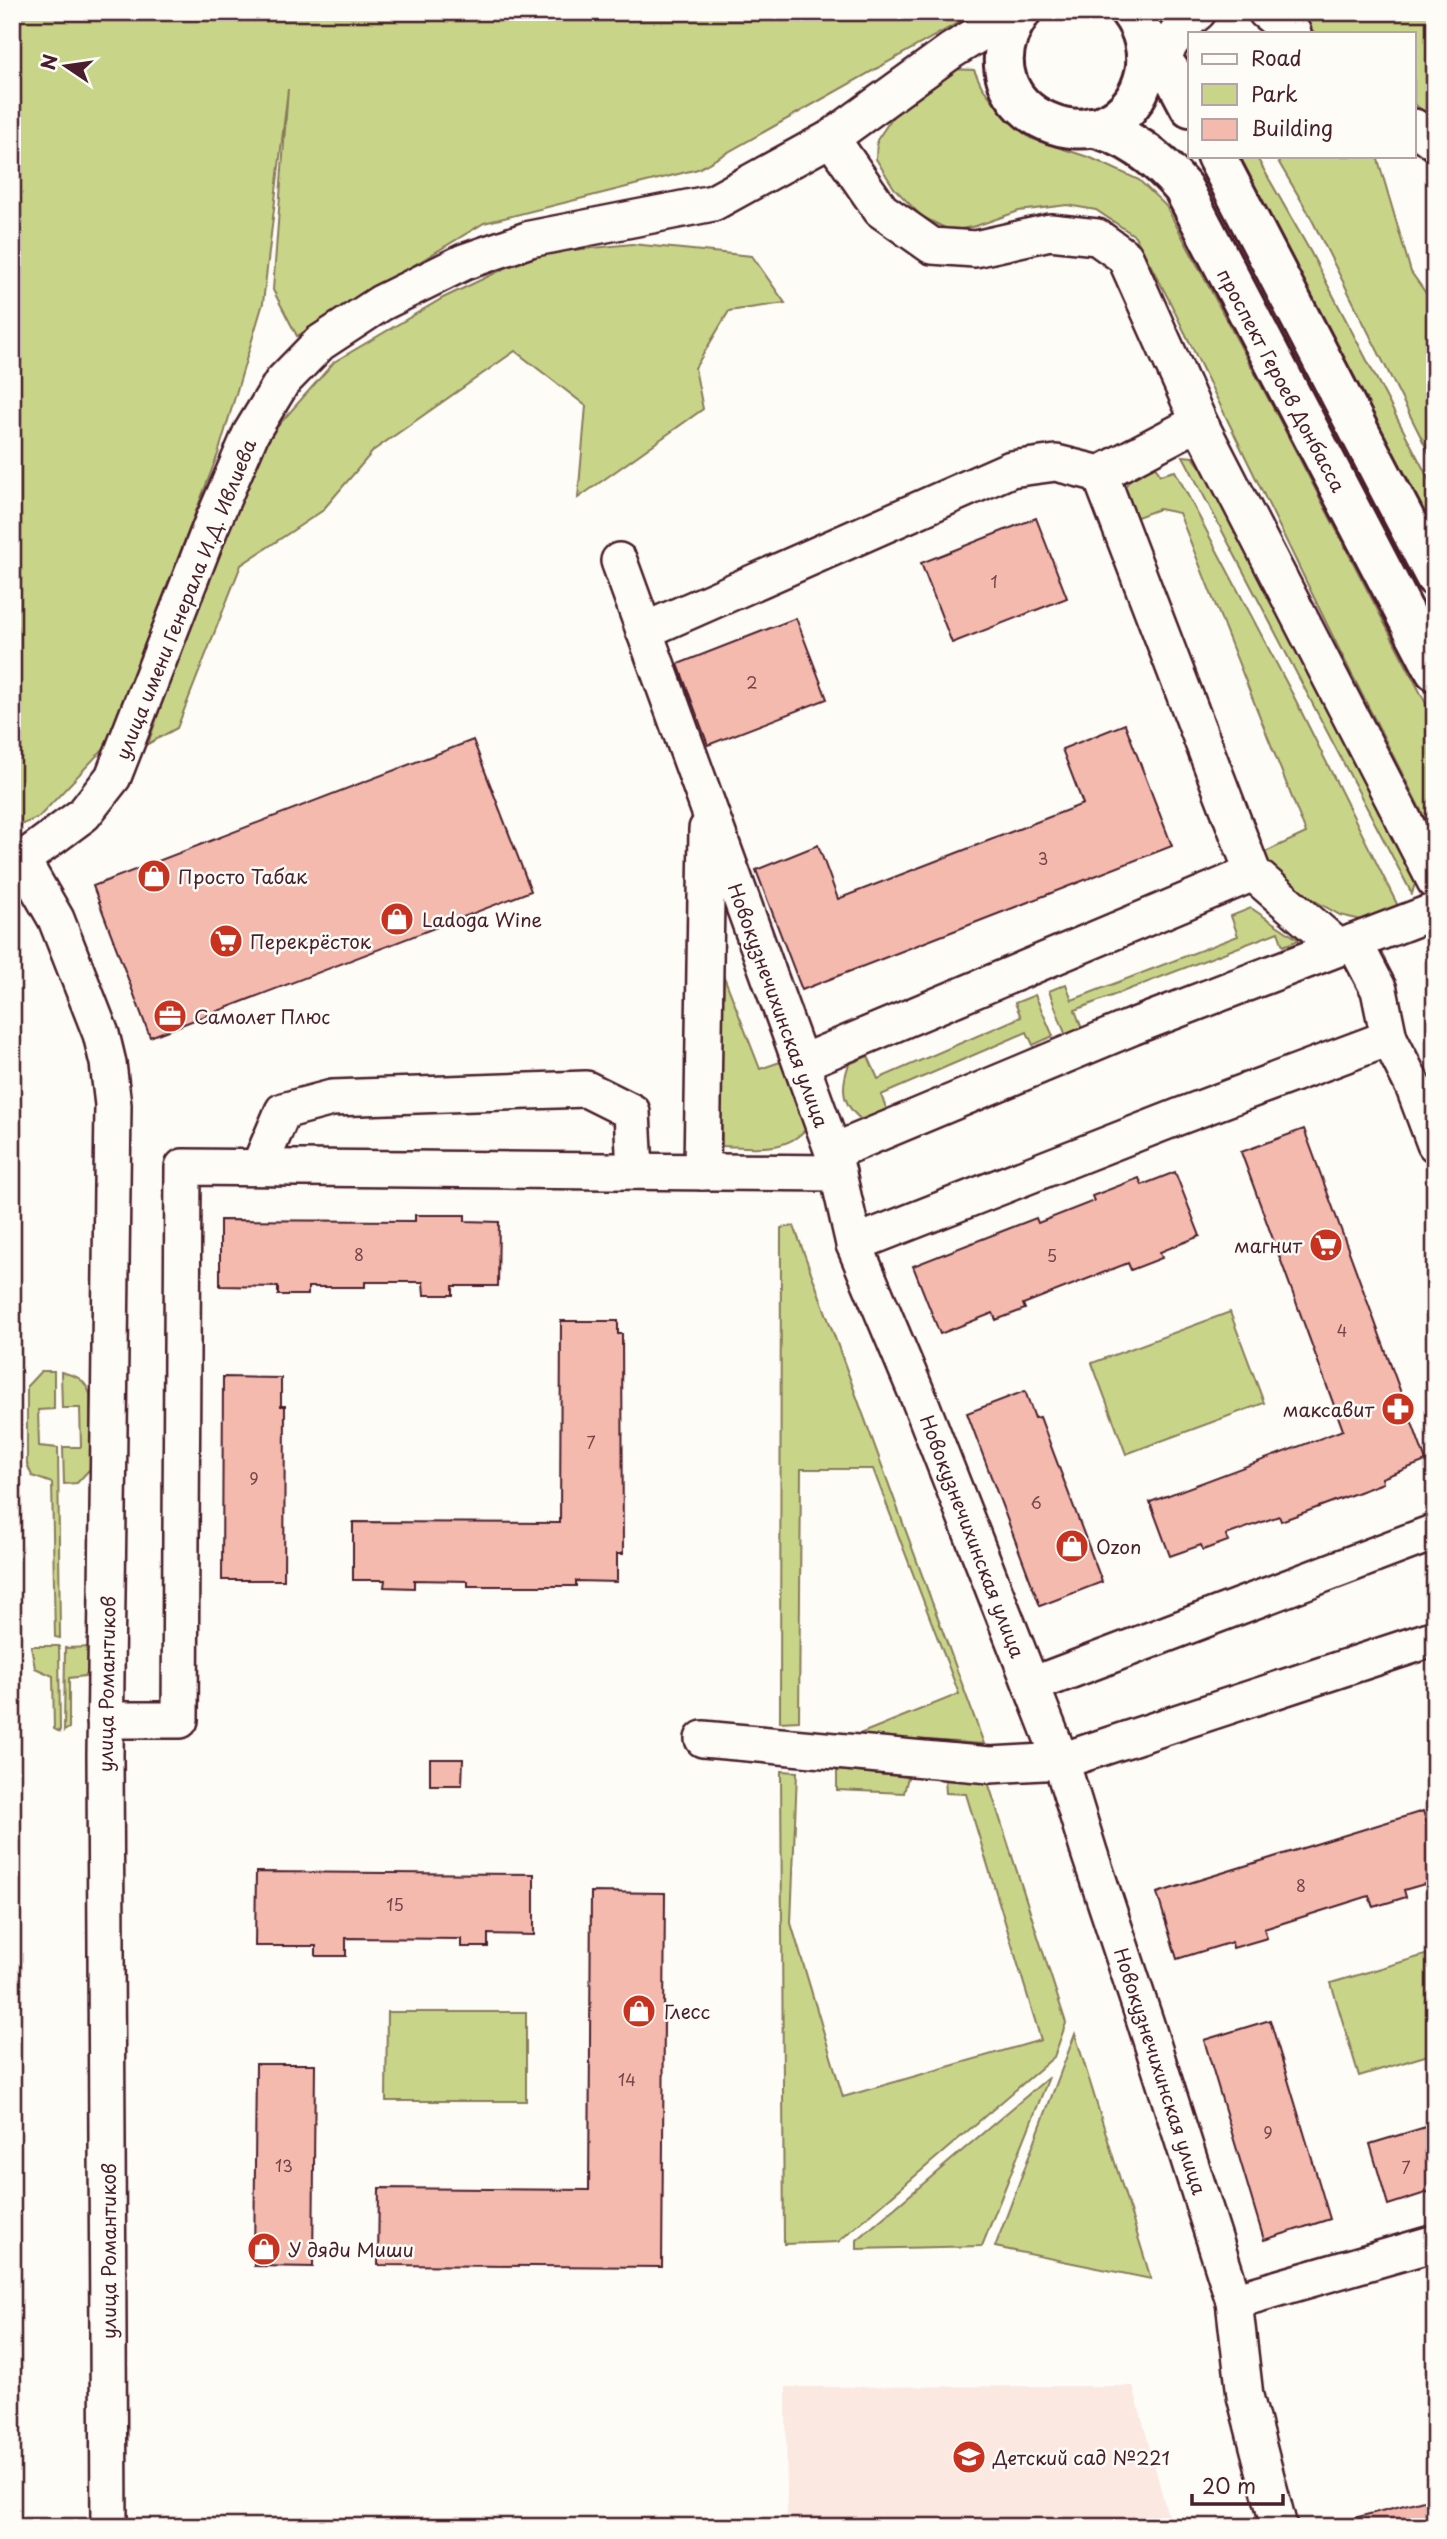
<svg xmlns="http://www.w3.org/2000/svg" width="1447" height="2539" font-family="'Playpen Sans',sans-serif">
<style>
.built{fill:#fae8e1}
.green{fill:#c8d589;stroke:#897a5a;stroke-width:2}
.building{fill:#f4baae;stroke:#4a1f2b;stroke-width:2}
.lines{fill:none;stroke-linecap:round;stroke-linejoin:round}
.minor-casing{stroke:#4a1f2b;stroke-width:40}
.tertiary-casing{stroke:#4a1f2b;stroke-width:44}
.minor{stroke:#fdfcf7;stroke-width:35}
.tertiary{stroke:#fdfcf7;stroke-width:38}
.labels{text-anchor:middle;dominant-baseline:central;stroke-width:5;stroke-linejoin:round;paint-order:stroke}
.number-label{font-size:16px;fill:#74464c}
.street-label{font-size:19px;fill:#4a1f2b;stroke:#fdfcf7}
.poi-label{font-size:19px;fill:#4a1f2b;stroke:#fdfcf7;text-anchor:start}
</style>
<rect width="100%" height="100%" fill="#fdfcf7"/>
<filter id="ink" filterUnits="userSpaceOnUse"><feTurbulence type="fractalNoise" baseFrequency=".0143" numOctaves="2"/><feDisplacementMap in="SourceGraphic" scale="14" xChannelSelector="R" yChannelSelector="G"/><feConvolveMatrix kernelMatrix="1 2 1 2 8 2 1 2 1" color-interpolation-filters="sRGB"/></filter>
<g filter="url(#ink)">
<path class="built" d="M 1133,2386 L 1171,2527 L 787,2527 L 786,2387 Z"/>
<g class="green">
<path d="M 12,12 L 977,12 L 698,169 L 484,223 L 297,336 L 273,290 L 288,89 L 263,303 L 218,454 L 105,747 L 39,817 L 12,829 Z"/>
<path d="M 1287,12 L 1435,12 L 1435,119 L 1414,104 L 1414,33 L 1316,33 Z"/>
<path d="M 952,69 L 974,70 L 982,87 L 1004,115 L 1030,138 L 1091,158 L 1139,180 L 1166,206 L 1278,417 L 1435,721 L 1435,838 L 1340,651 L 1168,298 L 1135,236 L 1096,210 L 1067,205 L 1019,211 L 976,226 L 951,231 L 921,216 L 894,188 L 876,159 L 877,140 L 896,112 Z"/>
<path d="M 1236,156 L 1256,156 L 1310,251 L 1435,491 L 1435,539 Z"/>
<path d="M 1275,156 L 1377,156 L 1411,272 L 1435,306 L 1435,465 L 1308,212 Z"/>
<path d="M 632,244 L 752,256 L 785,303 L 729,311 L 695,368 L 703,409 L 578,498 L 586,406 L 515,351 L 374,450 L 322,511 L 241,565 L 177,728 L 148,744 L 217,539 L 269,436 L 334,362 L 443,298 L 535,254 Z"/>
<path d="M 1183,456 L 1193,457 L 1214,485 L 1417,876 L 1412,894 Z"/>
<path d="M 1153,462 L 1160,475 L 1175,471 L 1294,697 L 1399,908 L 1374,923 L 1340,915 L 1273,877 L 1263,853 L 1306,833 L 1179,513 L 1159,509 L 1132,519 L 1123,490 L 1133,475 Z"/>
<path d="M 1251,908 L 1299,940 L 1283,946 L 1278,932 L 1075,1010 L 1082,1029 L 1066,1036 L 1049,991 L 1066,984 L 1072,1000 L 1238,936 L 1231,916 Z"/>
<path d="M 716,956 L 760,1069 L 783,1061 L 810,1123 C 791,1154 754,1147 722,1146 Z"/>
<path d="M 1035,995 L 1053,1036 L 1033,1045 L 1027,1032 L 881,1095 L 889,1115 L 867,1124 C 843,1107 839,1092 849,1064 L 868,1056 L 878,1079 L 1021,1017 L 1015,1003 Z"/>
<path d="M 794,1226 L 984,1744 L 857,1735 L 959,1694 L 873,1469 L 801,1469 L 799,1721 L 780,1722 L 781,1228 Z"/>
<path d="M 1230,1312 L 1264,1403 L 1126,1454 L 1092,1363 Z"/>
<path d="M 41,1371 L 54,1371 L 54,1409 L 38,1410 L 39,1446 L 58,1448 L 60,1638 L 55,1637 L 52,1483 L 32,1476 L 27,1464 L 27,1386 Z"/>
<path d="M 61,1372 C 77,1376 84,1378 90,1394 L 90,1469 L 77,1483 L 64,1484 L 63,1447 L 81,1447 L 80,1408 L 62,1408 Z"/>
<path d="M 31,1646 L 59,1646 L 60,1732 L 54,1729 L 53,1676 L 35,1668 Z"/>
<path d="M 93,1647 L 92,1664 L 85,1676 L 69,1678 L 69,1728 L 64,1731 L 65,1648 Z"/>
<path d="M 837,1770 L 908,1777 L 904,1793 L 837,1790 Z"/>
<path d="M 781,1771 L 797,1772 L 791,1923 L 843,2097 L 1041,2040 L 966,1794 L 946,1793 L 945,1780 L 988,1782 L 1066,2023 L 1054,2057 L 838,2242 L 784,2244 Z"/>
<path d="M 1435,1952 L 1435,2053 L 1359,2076 L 1331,1983 Z"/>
<path d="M 387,2012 L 526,2012 L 526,2101 L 386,2101 Z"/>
<path d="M 1075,2034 L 1151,2279 L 995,2247 Z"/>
<path d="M 1049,2077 L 982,2246 L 857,2249 L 857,2240 Z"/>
</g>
<g class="building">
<path d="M 1036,518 L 1067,598 L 952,643 L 921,563 Z"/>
<path d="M 796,618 L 827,699 L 708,745 L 678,664 Z"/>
<path d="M 1125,724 L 1172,846 L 802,990 L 756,870 L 818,845 L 838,899 L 1083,804 L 1062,749 Z"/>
<path d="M 473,740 L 531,891 L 150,1037 L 93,886 Z"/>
<path d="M 1304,1129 L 1426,1461 L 1382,1478 L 1383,1483 L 1300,1514 L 1281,1521 L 1279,1516 L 1226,1535 L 1228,1541 L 1203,1550 L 1201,1545 L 1170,1556 L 1150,1502 L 1343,1430 L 1241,1152 Z"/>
<path d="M 1175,1172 L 1200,1236 L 1160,1252 L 1162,1258 L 1131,1270 L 1128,1263 L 1023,1304 L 1025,1309 L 996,1320 L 993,1313 L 940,1334 L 913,1266 L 1036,1218 L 1038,1223 L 1094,1201 L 1092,1196 L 1139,1178 L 1142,1185 Z"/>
<path d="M 415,1215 L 465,1215 L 465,1221 L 499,1222 L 498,1286 L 453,1286 L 453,1295 L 424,1295 L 423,1282 L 365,1282 L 365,1287 L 308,1287 L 308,1295 L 278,1295 L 278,1287 L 220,1286 L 220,1220 L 415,1221 Z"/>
<path d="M 561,1321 L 618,1321 L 618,1334 L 622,1334 L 623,1554 L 617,1554 L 617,1582 L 576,1581 L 576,1586 L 468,1586 L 468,1581 L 414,1580 L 414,1588 L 384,1587 L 385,1580 L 353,1580 L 353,1522 L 560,1523 Z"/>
<path d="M 223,1377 L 281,1378 L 281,1406 L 285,1406 L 284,1580 L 222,1580 Z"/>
<path d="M 1025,1391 L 1035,1418 L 1040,1417 L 1102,1582 L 1040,1606 L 967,1413 Z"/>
<path d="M 430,1759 L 463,1759 L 462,1785 L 430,1785 Z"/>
<path d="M 1423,1811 L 1435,1849 L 1435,1881 L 1404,1890 L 1406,1897 L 1390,1902 L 1373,1907 L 1369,1896 L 1264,1929 L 1267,1938 L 1233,1948 L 1232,1942 L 1177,1959 L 1157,1893 Z"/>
<path d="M 256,1872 L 534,1874 L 534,1935 L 488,1934 L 488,1947 L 461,1947 L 461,1939 L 346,1938 L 346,1956 L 316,1956 L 316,1946 L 255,1946 Z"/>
<path d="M 591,1892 L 665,1893 L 662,2267 L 378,2265 L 379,2188 L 589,2190 Z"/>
<path d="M 1270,2020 L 1330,2219 L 1264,2240 L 1204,2040 Z"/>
<path d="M 256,2064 L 315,2064 L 313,2267 L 254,2266 Z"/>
<path d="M 1435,2124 L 1435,2190 L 1388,2205 L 1370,2144 Z"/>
<path d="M 1435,2497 L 1435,2527 L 1355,2527 L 1354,2518 Z"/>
</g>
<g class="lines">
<defs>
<g id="minor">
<path d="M 1266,12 L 1293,33"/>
<path d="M 1145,81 L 1183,25 L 1198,12"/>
<path d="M 1414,127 L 1435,142"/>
<path d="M 831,138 L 881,210 L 932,246 L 975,249 L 1050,232 L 1097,237 L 1125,257 L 1199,422 L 1435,881"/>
<path d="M 1199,422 L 1100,474 L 1253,873"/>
<path d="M 619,561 L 833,1152 L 854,1244 L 920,1401 L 1061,1761 L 1089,1852 L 1145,2021 L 1234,2301 L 1245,2396 L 1279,2527"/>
<path d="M 644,631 L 1011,469 L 1056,463 L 1100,474"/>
<path d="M 22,860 L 56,919 L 101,1034 L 108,1063 L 113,1105 L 105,1755 L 109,2527"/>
<path d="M 12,863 L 22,860 L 84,814 L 113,777 L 211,526 L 251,433 L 282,382 L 320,343 L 381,303 L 464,262 L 530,239 L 713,203 L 831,138 L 951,51 L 1014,12"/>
<path d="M 1389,1038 L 1414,1088 L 1435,1144"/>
<path d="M 801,1063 L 1253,873 L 1338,947"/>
<path d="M 833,1152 L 1132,1027 L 1435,911"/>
<path d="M 259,1167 L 283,1111 L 332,1098 L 586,1089 L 632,1112 L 635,1171"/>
<path d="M 702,1172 L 707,829"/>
<path d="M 854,1244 L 1178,1117 L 1389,1038 L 1379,990 L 1354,942"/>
<path d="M 1032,1685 L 1435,1532"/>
<path d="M 105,1720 L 180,1720 L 183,1167 L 838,1173"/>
<path d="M 703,1739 L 990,1765 L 1061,1761 L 1435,1638"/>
<path d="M 1234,2301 L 1435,2243"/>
</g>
<g id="tertiary">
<path d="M 1021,12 C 950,114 1120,182 1145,73 C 1149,52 1143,29 1130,12"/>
<path d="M 1142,32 L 1173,75 L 1190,107"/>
<path d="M 1091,127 C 1129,135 1158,159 1183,188 L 1435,671"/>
<path d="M 1216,156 L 1435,577"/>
</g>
</defs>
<use href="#minor" class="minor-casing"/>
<use href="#tertiary" class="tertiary-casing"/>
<use href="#minor" class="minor"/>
<use href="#tertiary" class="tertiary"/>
</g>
</g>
<defs>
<symbol id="shop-disc" viewBox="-11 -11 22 22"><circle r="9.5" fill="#c8321e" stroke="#fdfcf7"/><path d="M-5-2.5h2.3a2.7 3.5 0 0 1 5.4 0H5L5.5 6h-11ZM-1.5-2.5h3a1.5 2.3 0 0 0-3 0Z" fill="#fff"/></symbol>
<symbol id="supermarket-disc" viewBox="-11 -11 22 22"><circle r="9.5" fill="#c8321e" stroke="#fdfcf7"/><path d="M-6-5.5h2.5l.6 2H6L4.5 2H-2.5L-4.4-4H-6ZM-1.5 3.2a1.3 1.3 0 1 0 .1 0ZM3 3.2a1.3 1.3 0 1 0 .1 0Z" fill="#fff"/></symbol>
<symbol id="office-disc" viewBox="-11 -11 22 22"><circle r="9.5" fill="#c8321e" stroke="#fdfcf7"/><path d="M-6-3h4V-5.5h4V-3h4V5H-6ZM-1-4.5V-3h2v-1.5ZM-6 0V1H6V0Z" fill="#fff"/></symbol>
<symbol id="pharmacy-disc" viewBox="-11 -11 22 22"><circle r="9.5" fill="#c8321e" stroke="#fdfcf7"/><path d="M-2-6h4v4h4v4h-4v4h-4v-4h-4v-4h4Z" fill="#fff"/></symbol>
<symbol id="school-disc" viewBox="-11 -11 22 22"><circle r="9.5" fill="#c8321e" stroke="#fdfcf7"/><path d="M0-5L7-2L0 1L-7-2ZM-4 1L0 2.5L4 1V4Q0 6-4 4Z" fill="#fff"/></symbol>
</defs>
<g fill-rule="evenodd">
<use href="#shop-disc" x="135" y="857" width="38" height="38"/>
<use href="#shop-disc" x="378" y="900" width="38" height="38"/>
<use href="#supermarket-disc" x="207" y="922" width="38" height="38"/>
<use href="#office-disc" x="151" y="997" width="38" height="38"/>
<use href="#supermarket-disc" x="1307" y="1226" width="38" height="38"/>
<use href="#pharmacy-disc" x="1379" y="1390" width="38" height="38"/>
<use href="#shop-disc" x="1053" y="1527" width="38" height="38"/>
<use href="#shop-disc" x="620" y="1992" width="38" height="38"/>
<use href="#shop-disc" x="245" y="2230" width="38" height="38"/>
<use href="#school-disc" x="950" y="2438" width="38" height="38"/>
</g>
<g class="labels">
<g class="number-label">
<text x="994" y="581">1</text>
<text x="752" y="682">2</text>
<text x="1043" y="858">3</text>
<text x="359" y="1254">8</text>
<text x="1052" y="1255">5</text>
<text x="1342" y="1330">4</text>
<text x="591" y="1442">7</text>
<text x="254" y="1478">9</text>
<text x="1036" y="1502">6</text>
<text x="1301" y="1885">8</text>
<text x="395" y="1904">15</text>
<text x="627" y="2079">14</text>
<text x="1268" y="2132">9</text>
<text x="284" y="2165">13</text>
<text x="1406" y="2167">7</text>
</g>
<g class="street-label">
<text transform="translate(1282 380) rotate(62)">проспект Героев Донбасса</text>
<text transform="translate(185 599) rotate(-68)">улица имени Генерала И.Д. Ивлиева</text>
<text transform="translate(779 1005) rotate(70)">Новокузнечихинская улица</text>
<text transform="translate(973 1536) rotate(69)">Новокузнечихинская улица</text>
<text transform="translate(106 1684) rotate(-89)">улица Романтиков</text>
<text transform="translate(1161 2071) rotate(72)">Новокузнечихинская улица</text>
<text transform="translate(108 2251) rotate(-90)">улица Романтиков</text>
</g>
<g class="poi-label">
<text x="178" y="876">Просто Табак</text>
<text x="422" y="919">Ladoga Wine</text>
<text x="250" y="941">Перекрёсток</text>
<text x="194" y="1016">Самолет Плюс</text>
<text x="1302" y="1245" text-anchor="end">магнит</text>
<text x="1374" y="1409" text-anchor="end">максавит</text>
<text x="1096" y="1546">Ozon</text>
<text x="664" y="2011">Глесс</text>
<text x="288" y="2249">У дяди Миши</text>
<text x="993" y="2457">Детский сад №221</text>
</g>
</g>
<rect width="1447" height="2539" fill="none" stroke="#fdfcf7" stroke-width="42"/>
<rect x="21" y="21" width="1405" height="2497" fill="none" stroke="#4a1f2b" stroke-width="2.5" filter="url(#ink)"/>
<rect x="1188" y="32" width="228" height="126" fill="#fdfcf7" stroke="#b5a4a5" stroke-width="2"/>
<rect x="1202" y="54" width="35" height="10" fill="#fdfcf7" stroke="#b5a4a5" stroke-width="2"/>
<text x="1251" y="66" font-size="21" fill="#4a1f2b">Road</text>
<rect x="1202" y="84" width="35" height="21" fill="#c8d589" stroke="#b5a4a5" stroke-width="2"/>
<text x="1251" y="102" font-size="21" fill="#4a1f2b">Park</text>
<rect x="1202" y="119" width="35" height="21" fill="#f4baae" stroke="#b5a4a5" stroke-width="2"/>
<text x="1251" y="136" font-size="21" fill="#4a1f2b">Building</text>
<g transform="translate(66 66) rotate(283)" stroke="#fdfcf7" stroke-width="5" paint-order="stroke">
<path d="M0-5L12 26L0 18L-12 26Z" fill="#4a1f2b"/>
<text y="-10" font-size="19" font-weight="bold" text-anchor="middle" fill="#4a1f2b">N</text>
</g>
<path d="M1192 2494v10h91v-10" fill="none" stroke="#4a1f2b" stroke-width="3.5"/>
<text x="1202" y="2494" font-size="21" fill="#4a1f2b" stroke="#fdfcf7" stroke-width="5" paint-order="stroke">20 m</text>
</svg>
